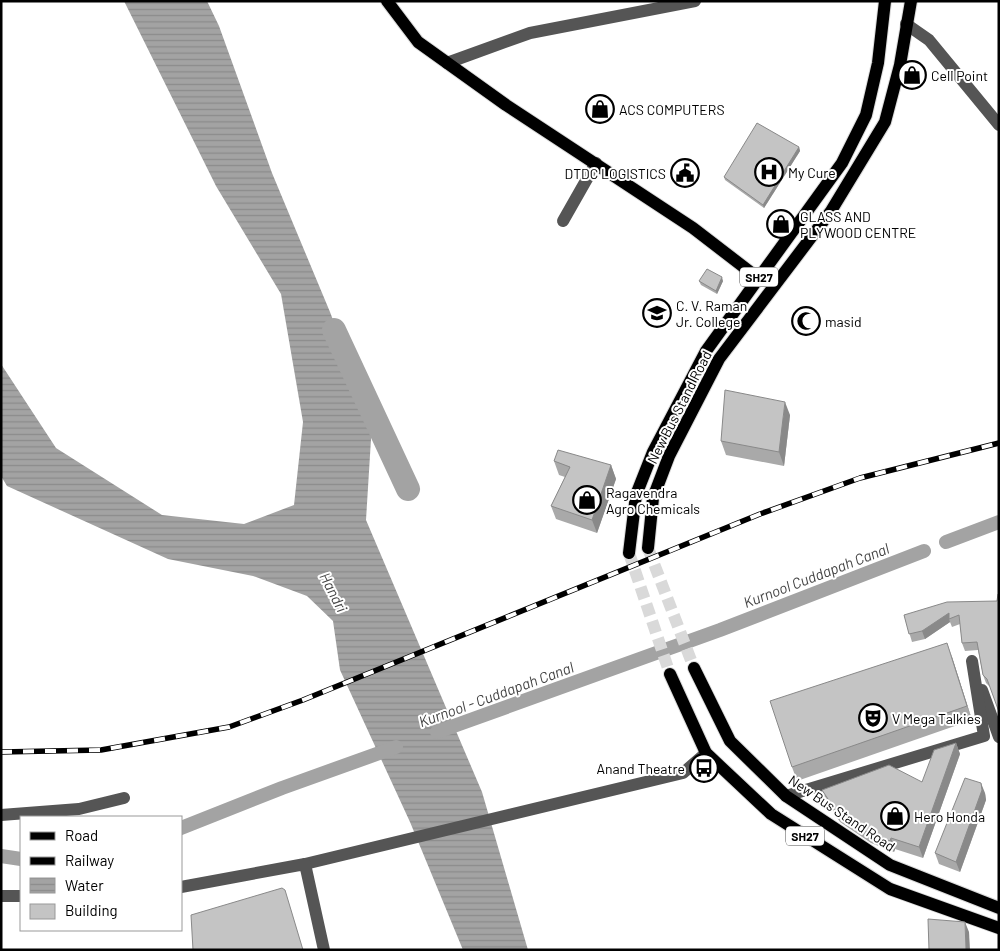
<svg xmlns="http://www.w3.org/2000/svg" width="1000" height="951" font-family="Barlow,sans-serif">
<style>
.water{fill:url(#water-rules)}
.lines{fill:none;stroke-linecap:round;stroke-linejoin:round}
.canal{stroke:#a3a3a3;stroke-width:14}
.river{stroke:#a3a3a3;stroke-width:24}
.major-tunnel{stroke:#d9d9d9;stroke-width:12;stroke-dasharray:12 6;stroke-linecap:butt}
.major-casing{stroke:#dbdbdb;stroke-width:14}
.minor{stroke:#555;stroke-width:12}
.major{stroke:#000;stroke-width:12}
.rail-casing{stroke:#000;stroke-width:5.5}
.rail{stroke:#fff;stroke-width:4;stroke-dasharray:11;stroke-linecap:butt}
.wall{fill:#a9a9a9}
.shaded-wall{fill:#898989}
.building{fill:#c4c4c4;stroke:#898989}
.labels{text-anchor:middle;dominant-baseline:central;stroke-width:4;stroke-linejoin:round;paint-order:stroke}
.shield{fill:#fff;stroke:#4c4c4c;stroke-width:1}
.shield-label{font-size:12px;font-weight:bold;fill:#000}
.poi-label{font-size:14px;fill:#000;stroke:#fff;text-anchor:start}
.street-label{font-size:14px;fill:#000;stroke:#fff}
.water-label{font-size:15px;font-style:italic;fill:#444;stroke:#fff}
</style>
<defs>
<pattern id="water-rules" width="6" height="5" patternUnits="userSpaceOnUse" patternTransform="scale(1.25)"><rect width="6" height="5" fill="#a3a3a3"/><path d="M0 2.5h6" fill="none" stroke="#8b8b8b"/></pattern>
</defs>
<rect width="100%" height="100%" fill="#fff"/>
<path class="water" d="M 124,1 L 207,1 L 219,26 L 272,173 L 330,312 L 372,423 L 366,520 L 482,792 L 528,950 L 463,950 L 410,822 L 340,670 L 333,621 L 307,596 L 253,576 L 168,559 L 7,486 L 1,476 L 1,364 L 56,448 L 162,515 L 244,524 L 294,505 L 303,422 L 281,294 L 216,186 Z"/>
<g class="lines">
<g class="canal">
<path d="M 946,542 L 999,522"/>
<path d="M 437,732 L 720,630 L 924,551"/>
<path d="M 181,828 L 282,788 L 396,747"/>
<path d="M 1,856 L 21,859"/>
</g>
<path class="river" d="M 334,330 L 408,489"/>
<g class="major-tunnel">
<path d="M 648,548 L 694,668"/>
<path d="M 629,553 L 670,674"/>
</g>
<defs>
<g id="major">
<path d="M 387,1 L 418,42 L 506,105 L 693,228 L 758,278"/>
<path d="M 648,548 L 653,498 L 669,456 L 719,359 L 831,211 L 885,122 L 900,65 L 911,1"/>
<path d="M 629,553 L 636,495 L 653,452 L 706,351 L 842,163 L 866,115 L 878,63 L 885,1"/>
<path d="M 694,668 L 730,741 L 786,796 L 890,865 L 999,908"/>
<path d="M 670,674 L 706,753 L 771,814 L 890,889 L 999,928"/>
</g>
</defs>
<use href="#major" class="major-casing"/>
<g class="minor">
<path d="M 906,24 L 929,40 L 999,125"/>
<path d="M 447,63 L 530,33 L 695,1"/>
<path d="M 563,221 L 596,163"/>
<path d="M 982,690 L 999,737"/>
<path d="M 786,796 L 984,736 L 972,661"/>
<path d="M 1,815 L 79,809 L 124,798"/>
<path d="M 305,864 L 683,773 L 706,753"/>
<path d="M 181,887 L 305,864 L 324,950"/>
<path d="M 1,896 L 21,896"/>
</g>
<use href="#major" class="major"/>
<defs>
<path id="rail" d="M 1,752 L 101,750 L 229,727 L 303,700 L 760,514 L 860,478 L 999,443"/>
</defs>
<use href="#rail" class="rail-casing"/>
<use href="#rail" class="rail"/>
</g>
<g class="wall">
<path d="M 799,147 L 800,151 L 764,208 L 725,180 L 724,177 Z"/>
<path d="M 699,281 L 723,281 L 717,294 L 701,285 Z"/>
<path d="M 790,415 L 784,466 L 726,455 L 721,441 Z"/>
<path d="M 554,461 L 611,465 L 616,479 L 597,533 L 556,519 L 551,506 L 565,477 L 559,475 Z"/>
<path d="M 997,601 L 990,687 L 986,683 L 983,675 L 978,650 L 965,651 L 962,643 L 960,624 L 952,627 L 950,622 L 925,639 L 912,642 L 904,615 Z"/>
<path d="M 952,657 L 972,720 L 797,781 L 792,767 Z"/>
<path d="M 956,743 L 960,754 L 923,858 L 895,849 L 894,852 L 871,843 L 840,822 L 826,801 L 822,790 L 922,782 Z"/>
<path d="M 985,793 L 986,800 L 960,872 L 939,864 L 935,853 Z"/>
</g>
<g class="shaded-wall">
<path d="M 799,147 L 800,151 L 764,208 L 763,205 Z"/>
<path d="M 722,277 L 723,281 L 717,294 L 716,291 Z"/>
<path d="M 785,402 L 790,415 L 784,466 L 779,452 Z"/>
<path d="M 611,465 L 616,479 L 597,533 L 592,520 Z"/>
<path d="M 949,613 L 949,619 L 950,622 L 925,639 L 922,631 Z"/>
<path d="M 947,643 L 952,657 L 972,720 L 967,706 Z"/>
<path d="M 956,743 L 960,754 L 923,858 L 919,847 Z"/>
<path d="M 981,783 L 985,793 L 986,800 L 960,872 L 956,862 Z"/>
<path d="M 891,838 L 895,849 L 894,852 L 890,841 Z"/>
<path d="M 965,922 L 969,932 L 970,950 L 966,950 Z"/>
</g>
<g class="building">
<path d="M 757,123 L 799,147 L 763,205 L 724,177 Z"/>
<path d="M 707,269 L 722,277 L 716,291 L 699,281 Z"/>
<path d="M 725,390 L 785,402 L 779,452 L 721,441 Z"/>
<path d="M 558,450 L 611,465 L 592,520 L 551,506 L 570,467 L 554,461 Z"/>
<path d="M 998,594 L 999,594 L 999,712 L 987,679 L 983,675 L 977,642 L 962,643 L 959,615 L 949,619 L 949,613 L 922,631 L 909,634 L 904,615 L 947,602 L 997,601 Z"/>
<path d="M 947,643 L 967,706 L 792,767 L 770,701 Z"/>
<path d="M 956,743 L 919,847 L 891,838 L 890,841 L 867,832 L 836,811 L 822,790 L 889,765 L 922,782 L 934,750 Z"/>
<path d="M 965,778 L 981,783 L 982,790 L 956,862 L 935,853 Z"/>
<path d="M 282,888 L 285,890 L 303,950 L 193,950 L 191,915 Z"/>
<path d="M 928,919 L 965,922 L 966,950 L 929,950 Z"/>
</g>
<defs>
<symbol id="shop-ring" viewBox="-11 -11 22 22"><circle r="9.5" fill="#fff" stroke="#000" stroke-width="1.5"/><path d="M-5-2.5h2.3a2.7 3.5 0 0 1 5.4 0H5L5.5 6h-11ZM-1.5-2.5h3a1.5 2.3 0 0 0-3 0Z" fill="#000"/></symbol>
<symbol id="hospital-ring" viewBox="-11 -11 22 22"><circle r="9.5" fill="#fff" stroke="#000" stroke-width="1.5"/><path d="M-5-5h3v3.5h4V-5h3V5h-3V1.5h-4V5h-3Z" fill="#000"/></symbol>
<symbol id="civic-ring" viewBox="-11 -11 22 22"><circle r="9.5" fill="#fff" stroke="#000" stroke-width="1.5"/><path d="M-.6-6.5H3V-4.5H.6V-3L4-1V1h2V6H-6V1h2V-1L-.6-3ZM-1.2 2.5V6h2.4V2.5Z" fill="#000"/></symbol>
<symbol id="school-ring" viewBox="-11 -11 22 22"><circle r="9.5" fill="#fff" stroke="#000" stroke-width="1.5"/><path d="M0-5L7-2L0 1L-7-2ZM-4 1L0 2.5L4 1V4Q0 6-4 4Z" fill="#000"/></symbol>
<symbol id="mosque-ring" viewBox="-11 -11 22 22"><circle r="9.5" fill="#fff" stroke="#000" stroke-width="1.5"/><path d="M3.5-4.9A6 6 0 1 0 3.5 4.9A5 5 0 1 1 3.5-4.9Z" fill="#000"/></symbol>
<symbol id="theatre-ring" viewBox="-11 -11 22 22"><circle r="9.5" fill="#fff" stroke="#000" stroke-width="1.5"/><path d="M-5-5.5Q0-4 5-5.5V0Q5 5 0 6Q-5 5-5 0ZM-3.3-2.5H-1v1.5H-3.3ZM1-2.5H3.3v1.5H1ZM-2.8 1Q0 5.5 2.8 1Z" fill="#000"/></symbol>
<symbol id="bus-ring" viewBox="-11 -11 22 22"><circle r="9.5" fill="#fff" stroke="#000" stroke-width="1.5"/><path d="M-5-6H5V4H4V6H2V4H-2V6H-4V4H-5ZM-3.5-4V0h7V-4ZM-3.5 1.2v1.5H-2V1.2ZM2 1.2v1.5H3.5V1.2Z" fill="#000"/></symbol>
</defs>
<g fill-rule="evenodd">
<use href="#shop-ring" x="896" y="59" width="32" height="32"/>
<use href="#shop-ring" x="584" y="93" width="32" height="32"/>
<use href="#hospital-ring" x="753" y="156" width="32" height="32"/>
<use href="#civic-ring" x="669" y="157" width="32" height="32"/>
<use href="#shop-ring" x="765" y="208" width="32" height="32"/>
<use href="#school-ring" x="641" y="297" width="32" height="32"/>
<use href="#mosque-ring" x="790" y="305" width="32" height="32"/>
<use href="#shop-ring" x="571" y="484" width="32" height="32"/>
<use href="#theatre-ring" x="857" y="702" width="32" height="32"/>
<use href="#bus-ring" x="688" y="752" width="32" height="32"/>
<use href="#shop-ring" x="879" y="800" width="32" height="32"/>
</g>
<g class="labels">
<g class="shield">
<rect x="740" y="267.5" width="38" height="19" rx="4"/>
<rect x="786" y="826.5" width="38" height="19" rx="4"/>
</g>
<g class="shield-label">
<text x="759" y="277">SH27</text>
<text x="805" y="836">SH27</text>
</g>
<g class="poi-label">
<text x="931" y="75">Cell Point</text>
<text x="619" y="109">ACS COMPUTERS</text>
<text x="788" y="172">My Cure</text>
<text x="666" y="173" text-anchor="end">DTDC LOGISTICS</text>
<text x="800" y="216">GLASS AND<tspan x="800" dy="16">PLYWOOD CENTRE</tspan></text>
<text x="676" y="305">C. V. Raman<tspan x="676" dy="16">Jr. College</tspan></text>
<text x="825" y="321">masid</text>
<text x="606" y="492">Ragavendra<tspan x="606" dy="16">Agro Chemicals</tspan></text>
<text x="892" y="718">V Mega Talkies</text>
<text x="685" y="768" text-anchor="end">Anand Theatre</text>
<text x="914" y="816">Hero Honda</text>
</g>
<g class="street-label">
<text transform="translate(679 407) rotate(-63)">New Bus Stand Road</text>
<text transform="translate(842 813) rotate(34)">New Bus Stand Road</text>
</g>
<g class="water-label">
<text transform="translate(816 575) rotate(-21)">Kurnool Cuddapah Canal</text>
<text transform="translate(334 592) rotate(63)">Handri</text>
<text transform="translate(496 694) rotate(-20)">Kurnool - Cuddapah Canal</text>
</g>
</g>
<rect width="1000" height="951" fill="none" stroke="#000000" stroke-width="5"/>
<rect x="20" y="816" width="162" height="115" fill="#ffffff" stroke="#999999"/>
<rect x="30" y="832" width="25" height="8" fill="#000000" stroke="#999999"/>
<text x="65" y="841" font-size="15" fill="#000000">Road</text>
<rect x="30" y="857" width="25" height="8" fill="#000000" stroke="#999999"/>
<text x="65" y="866" font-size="15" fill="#000000">Railway</text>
<rect x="30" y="878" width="25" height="15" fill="url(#water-rules)" stroke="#999999"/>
<text x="65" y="891" font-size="15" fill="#000000">Water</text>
<rect x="30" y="904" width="25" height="15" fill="#c4c4c4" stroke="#999999"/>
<text x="65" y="916" font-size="15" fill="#000000">Building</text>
</svg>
